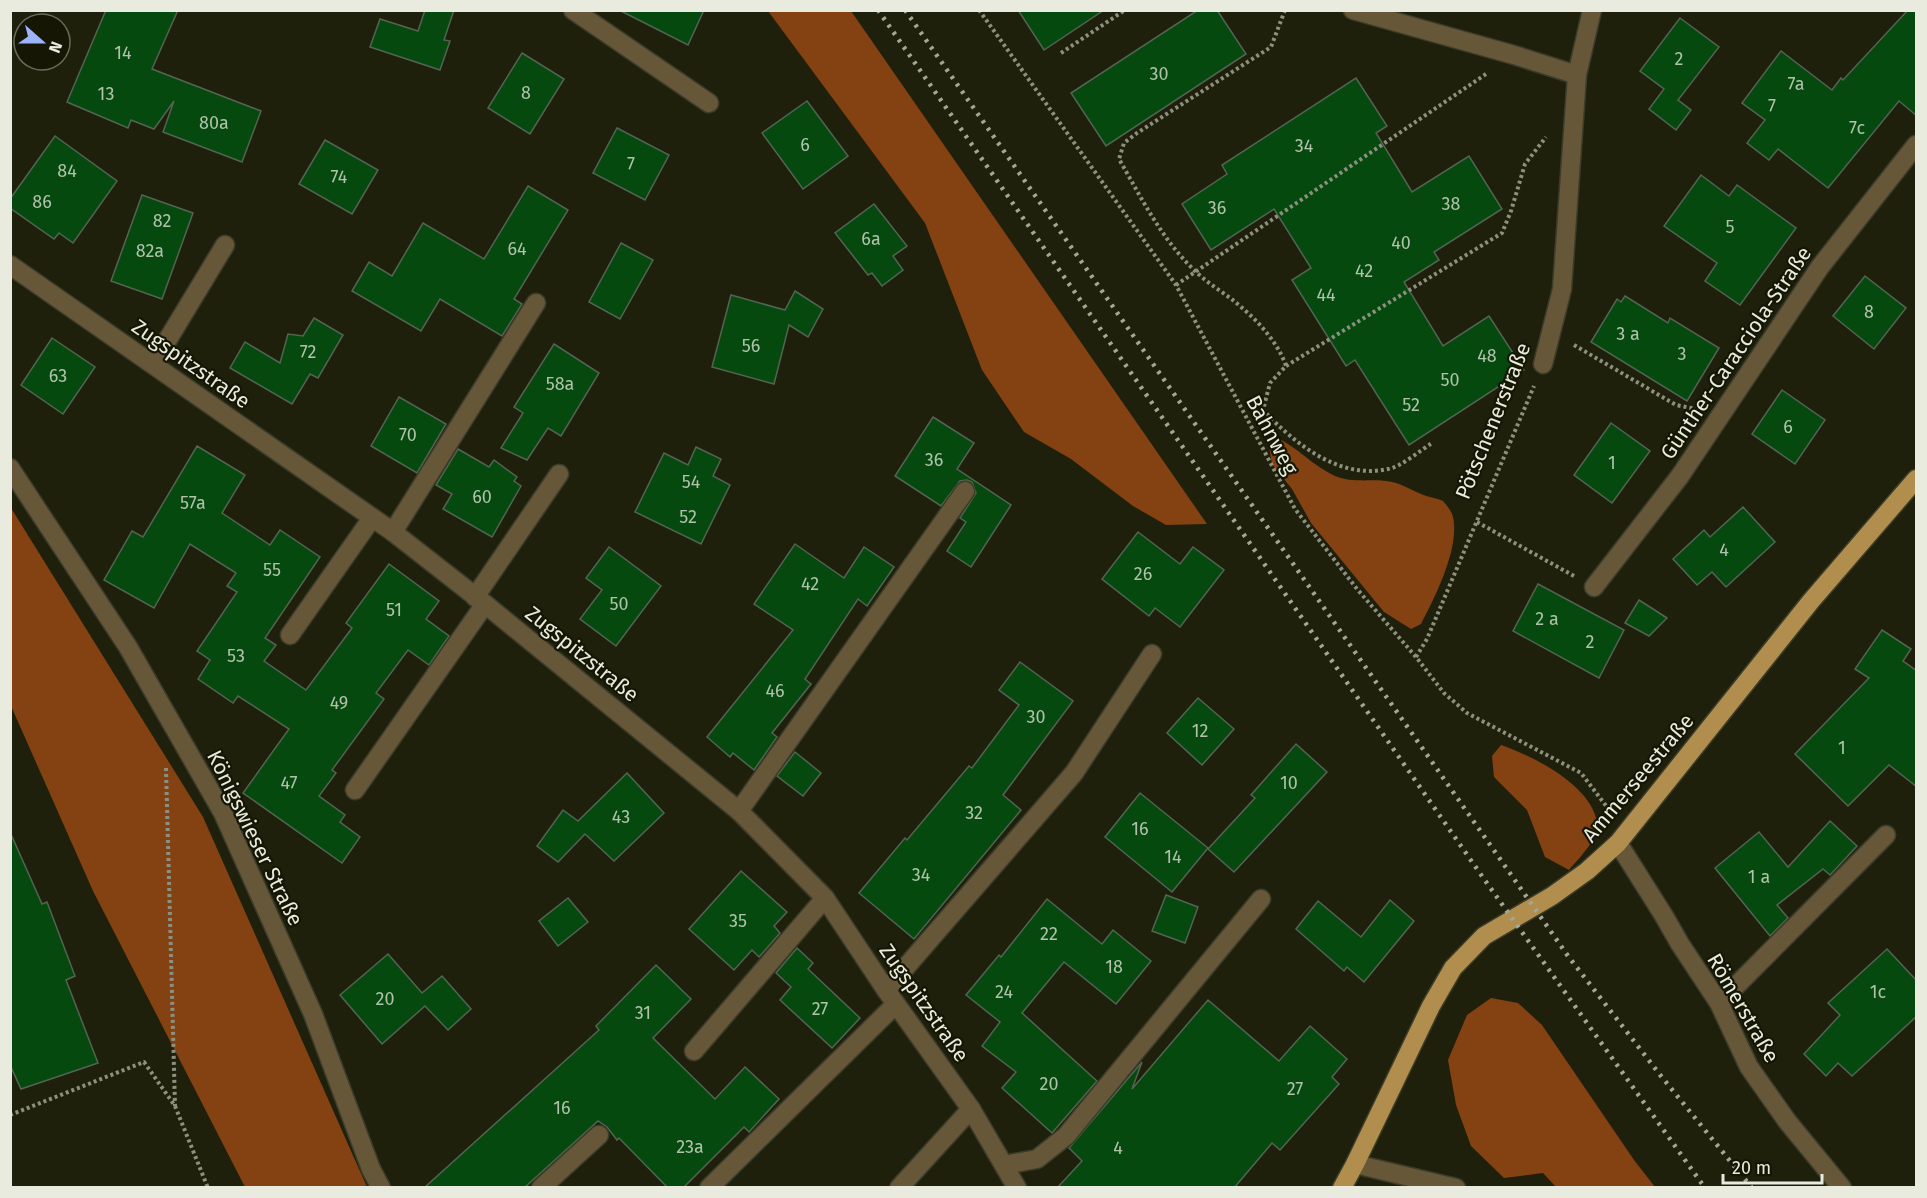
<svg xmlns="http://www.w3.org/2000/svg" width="1927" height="1198" font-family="'Fira Sans',sans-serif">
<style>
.forest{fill:#844112}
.building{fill:#05490f;stroke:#536452;stroke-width:1.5}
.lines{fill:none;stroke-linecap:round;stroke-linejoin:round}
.minor-casing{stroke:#3b3c29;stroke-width:21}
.major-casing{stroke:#3b3c29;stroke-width:21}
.path{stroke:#8d8f7f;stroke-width:4;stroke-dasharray:3 3;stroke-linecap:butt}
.minor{stroke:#675739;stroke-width:18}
.major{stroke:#b18e4e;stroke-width:18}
.rail{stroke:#a4a697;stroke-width:4.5;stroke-dasharray:3 6;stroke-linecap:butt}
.labels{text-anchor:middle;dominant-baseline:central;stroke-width:4.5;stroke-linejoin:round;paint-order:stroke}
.number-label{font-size:18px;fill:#b0c2aa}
.street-label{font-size:21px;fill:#e9ebde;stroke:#151704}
</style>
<rect width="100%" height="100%" fill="#1f200c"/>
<g class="forest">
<path d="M 768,11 L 851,11 L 1207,524 L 1166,525 L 1133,506 L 1071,459 L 1024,432 L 982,370 L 925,223 Z"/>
<path d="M 1276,437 C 1297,447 1313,466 1335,476 C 1351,483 1369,479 1386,481 C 1399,482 1409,489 1421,494 C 1428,497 1436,498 1443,501 C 1446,505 1452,511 1453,517 C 1460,548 1435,597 1421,624 L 1411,629 L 1384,612 L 1311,523 L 1292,489 L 1272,464 L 1268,441 Z"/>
<path d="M 11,508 L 203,817 L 367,1187 L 245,1187 L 93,891 L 11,706 Z"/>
<path d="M 1501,745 C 1533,756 1591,785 1597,822 C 1599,839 1579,858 1569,870 L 1545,857 L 1527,810 L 1494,777 L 1492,756 Z"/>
<path d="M 1491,998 L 1518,1003 L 1542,1025 L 1634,1160 L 1655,1187 L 1556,1187 L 1543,1173 L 1504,1178 L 1471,1146 L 1456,1105 L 1448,1060 L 1467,1015 Z"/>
</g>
<g class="building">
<path d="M 106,10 L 178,10 L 152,69 L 261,111 L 242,162 L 163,132 L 174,101 L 154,129 L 131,120 L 128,128 L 67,102 Z"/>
<path d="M 425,10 L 454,10 L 444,40 L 450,41 L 440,70 L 370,47 L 380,19 L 418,31 Z"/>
<path d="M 619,10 L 704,10 L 688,45 Z"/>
<path d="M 1018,10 L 1104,10 L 1044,50 Z"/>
<path d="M 1198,10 L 1217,10 L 1246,54 L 1106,146 L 1071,93 Z"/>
<path d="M 1908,10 L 1917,10 L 1917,116 L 1899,101 L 1828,188 L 1778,149 L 1769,160 L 1747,143 L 1765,120 L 1742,103 L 1781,51 L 1832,90 L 1841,78 L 1843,80 Z"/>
<path d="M 1680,18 L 1719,47 L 1678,100 L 1691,110 L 1676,130 L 1649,109 L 1664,89 L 1640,71 Z"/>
<path d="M 522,53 L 564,79 L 530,134 L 488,108 Z"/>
<path d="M 1356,78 L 1387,126 L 1376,133 L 1412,192 L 1469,156 L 1502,209 L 1434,252 L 1439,260 L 1404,282 L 1443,346 L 1489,316 L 1524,370 L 1409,445 L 1355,360 L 1346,366 L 1292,280 L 1311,268 L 1274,209 L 1211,250 L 1182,204 L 1227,174 L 1222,165 Z"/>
<path d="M 807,101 L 848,156 L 803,189 L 762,133 Z"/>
<path d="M 617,128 L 669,155 L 645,200 L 593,173 Z"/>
<path d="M 55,136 L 117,181 L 73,243 L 59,233 L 54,239 L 10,208 L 10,199 Z"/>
<path d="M 325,140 L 378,170 L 352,214 L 299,184 Z"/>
<path d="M 1701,175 L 1729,196 L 1737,185 L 1796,228 L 1740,305 L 1705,281 L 1717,263 L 1664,226 Z"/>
<path d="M 528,186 L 568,210 L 514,299 L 522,304 L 502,336 L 440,299 L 421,331 L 352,291 L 369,262 L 392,276 L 423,223 L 484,259 Z"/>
<path d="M 142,195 L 193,213 L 162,299 L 111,281 Z"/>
<path d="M 874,204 L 907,246 L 893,256 L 903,270 L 882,286 L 872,273 L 868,275 L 835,233 Z"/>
<path d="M 621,243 L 653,260 L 620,319 L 589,302 Z"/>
<path d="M 1865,276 L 1906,308 L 1874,349 L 1833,316 Z"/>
<path d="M 795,291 L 823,309 L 808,337 L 789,325 L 774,384 L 712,367 L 731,295 L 785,310 Z"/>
<path d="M 1625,296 L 1668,323 L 1670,318 L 1719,348 L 1687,401 L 1591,342 L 1617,299 L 1621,302 Z"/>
<path d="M 314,318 L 343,335 L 318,378 L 310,374 L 292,404 L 230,368 L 245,342 L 280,363 L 288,334 L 303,336 Z"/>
<path d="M 52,338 L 95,367 L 63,414 L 21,385 Z"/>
<path d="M 554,344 L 599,373 L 561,436 L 548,428 L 527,460 L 501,448 L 523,413 L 514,407 Z"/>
<path d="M 1782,390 L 1825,420 L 1795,464 L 1752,434 Z"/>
<path d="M 399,397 L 446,424 L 417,473 L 371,446 Z"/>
<path d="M 933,417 L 974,443 L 957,469 L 1011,505 L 971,567 L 947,551 L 966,522 L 960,518 L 976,493 L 972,482 L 967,480 L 960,481 L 941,506 L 895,476 Z"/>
<path d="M 1611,423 L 1650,451 L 1612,503 L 1574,475 Z"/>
<path d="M 197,446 L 245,475 L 222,513 L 270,545 L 280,530 L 320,557 L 265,638 L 276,645 L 264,661 L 306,690 L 352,628 L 346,623 L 389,564 L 439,601 L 426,619 L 449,636 L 429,665 L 408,650 L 376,693 L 384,699 L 332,770 L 336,773 L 319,796 L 345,815 L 340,822 L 360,837 L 342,863 L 243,793 L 289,729 L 238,696 L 233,703 L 198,679 L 210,660 L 197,651 L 237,592 L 227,586 L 236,573 L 190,544 L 154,608 L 104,580 L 132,531 L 143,537 Z"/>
<path d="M 696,447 L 721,459 L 713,476 L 730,485 L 701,544 L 635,512 L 664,453 L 688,465 Z"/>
<path d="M 458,449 L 489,467 L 494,460 L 517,477 L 514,481 L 521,486 L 492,537 L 443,509 L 452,494 L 436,485 Z"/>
<path d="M 1743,507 L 1775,542 L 1726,587 L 1712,572 L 1697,585 L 1673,559 L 1704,530 L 1710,537 Z"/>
<path d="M 1138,532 L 1180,564 L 1193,547 L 1224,570 L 1180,627 L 1155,608 L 1149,616 L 1102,579 Z"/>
<path d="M 795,544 L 844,578 L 864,547 L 894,567 L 867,606 L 858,599 L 805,679 L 811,684 L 772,733 L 777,737 L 754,770 L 733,753 L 730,757 L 707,737 L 793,630 L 754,604 Z"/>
<path d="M 609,547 L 661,586 L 616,646 L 580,619 L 602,590 L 586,578 Z"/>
<path d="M 1538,584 L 1624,630 L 1599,678 L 1513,631 Z"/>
<path d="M 1639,600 L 1667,618 L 1649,636 L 1625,623 Z"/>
<path d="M 1882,630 L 1911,649 L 1903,661 L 1917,671 L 1917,787 L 1889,765 L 1848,806 L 1795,754 L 1869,678 L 1855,669 Z"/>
<path d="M 1020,662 L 1073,701 L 1003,795 L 1021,810 L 914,939 L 859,893 L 905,838 L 907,840 L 969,766 L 972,768 L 1019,705 L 999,690 Z"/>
<path d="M 1198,698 L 1234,729 L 1202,765 L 1167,733 Z"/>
<path d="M 1296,744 L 1327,772 L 1234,872 L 1208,849 L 1255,798 L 1251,795 Z"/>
<path d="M 795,752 L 821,773 L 803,796 L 777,776 Z"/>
<path d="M 627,773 L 664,813 L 614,861 L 585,834 L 558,862 L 537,846 L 563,810 L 578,821 Z"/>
<path d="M 1140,793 L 1208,848 L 1172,892 L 1105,837 Z"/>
<path d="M 1830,821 L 1857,846 L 1830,875 L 1823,869 L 1777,905 L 1788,918 L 1770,936 L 1715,868 L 1759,832 L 1788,867 Z"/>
<path d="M 10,832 L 42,904 L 47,902 L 75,976 L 66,980 L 98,1063 L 21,1089 L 10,1065 Z"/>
<path d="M 741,871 L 787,912 L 774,926 L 780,933 L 759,957 L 752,950 L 734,970 L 689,929 Z"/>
<path d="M 1166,895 L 1198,907 L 1185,943 L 1152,931 Z"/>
<path d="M 568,898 L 588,922 L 558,946 L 539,921 Z"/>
<path d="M 1047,899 L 1102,944 L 1113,930 L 1151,961 L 1116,1004 L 1064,962 L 1022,1013 L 1097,1081 L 1052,1133 L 1002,1088 L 1016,1072 L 982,1046 L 1000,1022 L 966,995 L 999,955 L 1001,957 Z"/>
<path d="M 1390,900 L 1414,921 L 1364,982 L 1347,967 L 1344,971 L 1296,929 L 1318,901 L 1361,937 Z"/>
<path d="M 797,948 L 813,963 L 808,969 L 860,1018 L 832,1048 L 780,1000 L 791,987 L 776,973 Z"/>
<path d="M 1887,949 L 1917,981 L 1917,1016 L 1852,1076 L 1838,1063 L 1826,1076 L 1804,1054 L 1840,1015 L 1828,1003 Z"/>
<path d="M 388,954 L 422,993 L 442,976 L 471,1009 L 448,1030 L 425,1006 L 382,1044 L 340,995 Z"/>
<path d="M 656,965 L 691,999 L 653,1038 L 715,1099 L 745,1067 L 779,1099 L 749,1132 L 744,1127 L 683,1188 L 668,1188 L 619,1138 L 617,1140 L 607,1127 L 598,1121 L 524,1188 L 424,1188 L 599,1030 L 596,1026 Z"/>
<path d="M 1208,1000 L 1279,1061 L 1310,1026 L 1347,1059 L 1332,1077 L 1339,1084 L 1280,1150 L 1272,1143 L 1234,1188 L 1057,1188 L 1082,1161 L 1069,1148 L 1142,1062 L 1132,1089 Z"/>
</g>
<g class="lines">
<defs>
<g id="minor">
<path d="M 573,10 L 709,103"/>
<path d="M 1353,10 L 1514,55 L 1577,75"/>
<path d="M 10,265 L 393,532 L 485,604 L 739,811 L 825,898 L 886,990 L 971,1109 L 1017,1188"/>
<path d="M 153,364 L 225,245"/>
<path d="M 1543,364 L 1562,289 L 1577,75 L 1592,10"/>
<path d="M 10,468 L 128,647 L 223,813 L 313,1014 L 371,1169 L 381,1188"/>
<path d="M 393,532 L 536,303"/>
<path d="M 1594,587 L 1680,476 L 1820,267 L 1916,145"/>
<path d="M 475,597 L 559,474"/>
<path d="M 290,635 L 372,518"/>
<path d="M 355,790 L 485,604"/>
<path d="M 739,811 L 965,491"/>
<path d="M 1618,843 L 1664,916 L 1680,944 L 1719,1003 L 1749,1067 L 1787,1121 L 1842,1188"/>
<path d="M 886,990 L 1074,773 L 1152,654"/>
<path d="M 1719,1003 L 1886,835"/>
<path d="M 694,1051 L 825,898"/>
<path d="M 1355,1164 L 1456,1188"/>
<path d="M 1004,1165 L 1037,1159 L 1066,1136 L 1261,899"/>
<path d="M 541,1188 L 599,1135"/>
<path d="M 709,1188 L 896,1004"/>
<path d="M 899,1188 L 971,1109"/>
</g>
<path id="major" d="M 1342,1188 L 1355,1164 L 1431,1006 L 1453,968 L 1484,936 L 1552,896 L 1587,871 L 1618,843 L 1811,601 L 1916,479"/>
</defs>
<use href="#minor" class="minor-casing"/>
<use href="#major" class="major-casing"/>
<g class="path">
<path d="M 979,10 L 1176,285 L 1295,509 L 1357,589 L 1416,657 L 1444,693 L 1467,713 L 1581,773 L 1607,807 L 1609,814"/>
<path d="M 1285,10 L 1271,47 L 1137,133 L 1124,143 L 1119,159 C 1142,199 1161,238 1194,270 C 1206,282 1221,291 1234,301 C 1255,318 1277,340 1286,366 L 1270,383 L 1263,410 C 1294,443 1339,480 1388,469 C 1401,467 1421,450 1432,443"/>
<path d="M 1061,53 L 1125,10"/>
<path d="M 1176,285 L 1486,74"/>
<path d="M 1574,345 L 1676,405 L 1696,409"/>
<path d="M 1286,366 L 1502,233 L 1511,211 L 1525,164 L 1546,137"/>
<path d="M 1477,522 L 1574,576"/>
<path d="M 1416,657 L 1427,639 L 1534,386"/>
<path d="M 166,768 L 175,1106"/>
<path d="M 10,1115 L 144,1062 L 175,1106 L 208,1188"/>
</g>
<use href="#minor" class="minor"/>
<use href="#major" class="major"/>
<g class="rail">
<path d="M 878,10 L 1484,879 L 1705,1188"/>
<path d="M 905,10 L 1568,956 L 1661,1076 L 1752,1188"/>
</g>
</g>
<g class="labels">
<g class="number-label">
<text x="123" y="53">14</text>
<text x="1679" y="59">2</text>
<text x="1159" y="74">30</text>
<text x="1796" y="84">7a</text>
<text x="526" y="93">8</text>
<text x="106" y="94">13</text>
<text x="1772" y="106">7</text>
<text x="214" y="123">80a</text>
<text x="1857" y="128">7c</text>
<text x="805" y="145">6</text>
<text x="1304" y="146">34</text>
<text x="631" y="164">7</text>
<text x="67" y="171">84</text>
<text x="339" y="177">74</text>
<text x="42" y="202">86</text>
<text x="1451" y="204">38</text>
<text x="1217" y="208">36</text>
<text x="162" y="221">82</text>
<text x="1730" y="227">5</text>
<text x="871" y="239">6a</text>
<text x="1401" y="243">40</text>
<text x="517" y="249">64</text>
<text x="150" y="251">82a</text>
<text x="1364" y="271">42</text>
<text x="1326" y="295">44</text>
<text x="1869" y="312">8</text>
<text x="1628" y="334">3 a</text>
<text x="751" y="346">56</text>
<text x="308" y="352">72</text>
<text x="1682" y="354">3</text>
<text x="1487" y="356">48</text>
<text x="58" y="376">63</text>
<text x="1450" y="380">50</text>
<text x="560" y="384">58a</text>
<text x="1411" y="405">52</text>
<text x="1788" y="427">6</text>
<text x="408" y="435">70</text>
<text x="934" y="460">36</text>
<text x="1612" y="463">1</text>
<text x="691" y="482">54</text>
<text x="482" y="497">60</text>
<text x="193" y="503">57a</text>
<text x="688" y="517">52</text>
<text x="1724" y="550">4</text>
<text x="272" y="570">55</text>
<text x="1143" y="574">26</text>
<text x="810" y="584">42</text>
<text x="619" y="604">50</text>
<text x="394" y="610">51</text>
<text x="1547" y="619">2 a</text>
<text x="1590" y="642">2</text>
<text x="236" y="656">53</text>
<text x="775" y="691">46</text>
<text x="339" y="703">49</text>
<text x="1036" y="717">30</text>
<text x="1200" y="731">12</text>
<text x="1842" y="748">1</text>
<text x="289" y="783">47</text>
<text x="1289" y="783">10</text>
<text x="974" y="813">32</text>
<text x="621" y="817">43</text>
<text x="1140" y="829">16</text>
<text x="1173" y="857">14</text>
<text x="921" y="875">34</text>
<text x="1759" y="877">1 a</text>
<text x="738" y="921">35</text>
<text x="1049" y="934">22</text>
<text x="1114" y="967">18</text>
<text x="1004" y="992">24</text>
<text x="1878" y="992">1c</text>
<text x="385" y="999">20</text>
<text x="820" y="1009">27</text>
<text x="643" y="1013">31</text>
<text x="1049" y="1084">20</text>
<text x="1295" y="1089">27</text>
<text x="562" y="1108">16</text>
<text x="690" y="1147">23a</text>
<text x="1118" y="1148">4</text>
</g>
<g class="street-label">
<text transform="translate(1736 353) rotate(-56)">Günther-Caracciola-Straße</text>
<text transform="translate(191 364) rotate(35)">Zugspitzstraße</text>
<text transform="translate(1493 421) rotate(-68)">Pötschenerstraße</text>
<text transform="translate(1272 435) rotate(62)">Bahnweg</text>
<text transform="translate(582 654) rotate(39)">Zugspitzstraße</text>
<text transform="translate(1638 778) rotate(-50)">Ammerseestraße</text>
<text transform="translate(255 838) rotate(64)">Königswieser Straße</text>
<text transform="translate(924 1003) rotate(55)">Zugspitzstraße</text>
<text transform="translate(1743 1008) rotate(60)">Römerstraße</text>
</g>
</g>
<rect width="1927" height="1198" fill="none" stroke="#e9ebde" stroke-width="24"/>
<g transform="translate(42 42) rotate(111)"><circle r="28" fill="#151704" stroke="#6a6c5b" stroke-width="1.5"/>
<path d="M0-4.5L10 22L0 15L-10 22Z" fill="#9db4fd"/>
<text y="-9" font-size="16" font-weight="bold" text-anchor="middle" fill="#e9ebde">N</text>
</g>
<path d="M1723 1174v9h99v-9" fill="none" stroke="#e9ebde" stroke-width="3"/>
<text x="1732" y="1174" font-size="18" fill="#e9ebde" stroke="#151704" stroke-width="4.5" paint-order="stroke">20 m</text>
</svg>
